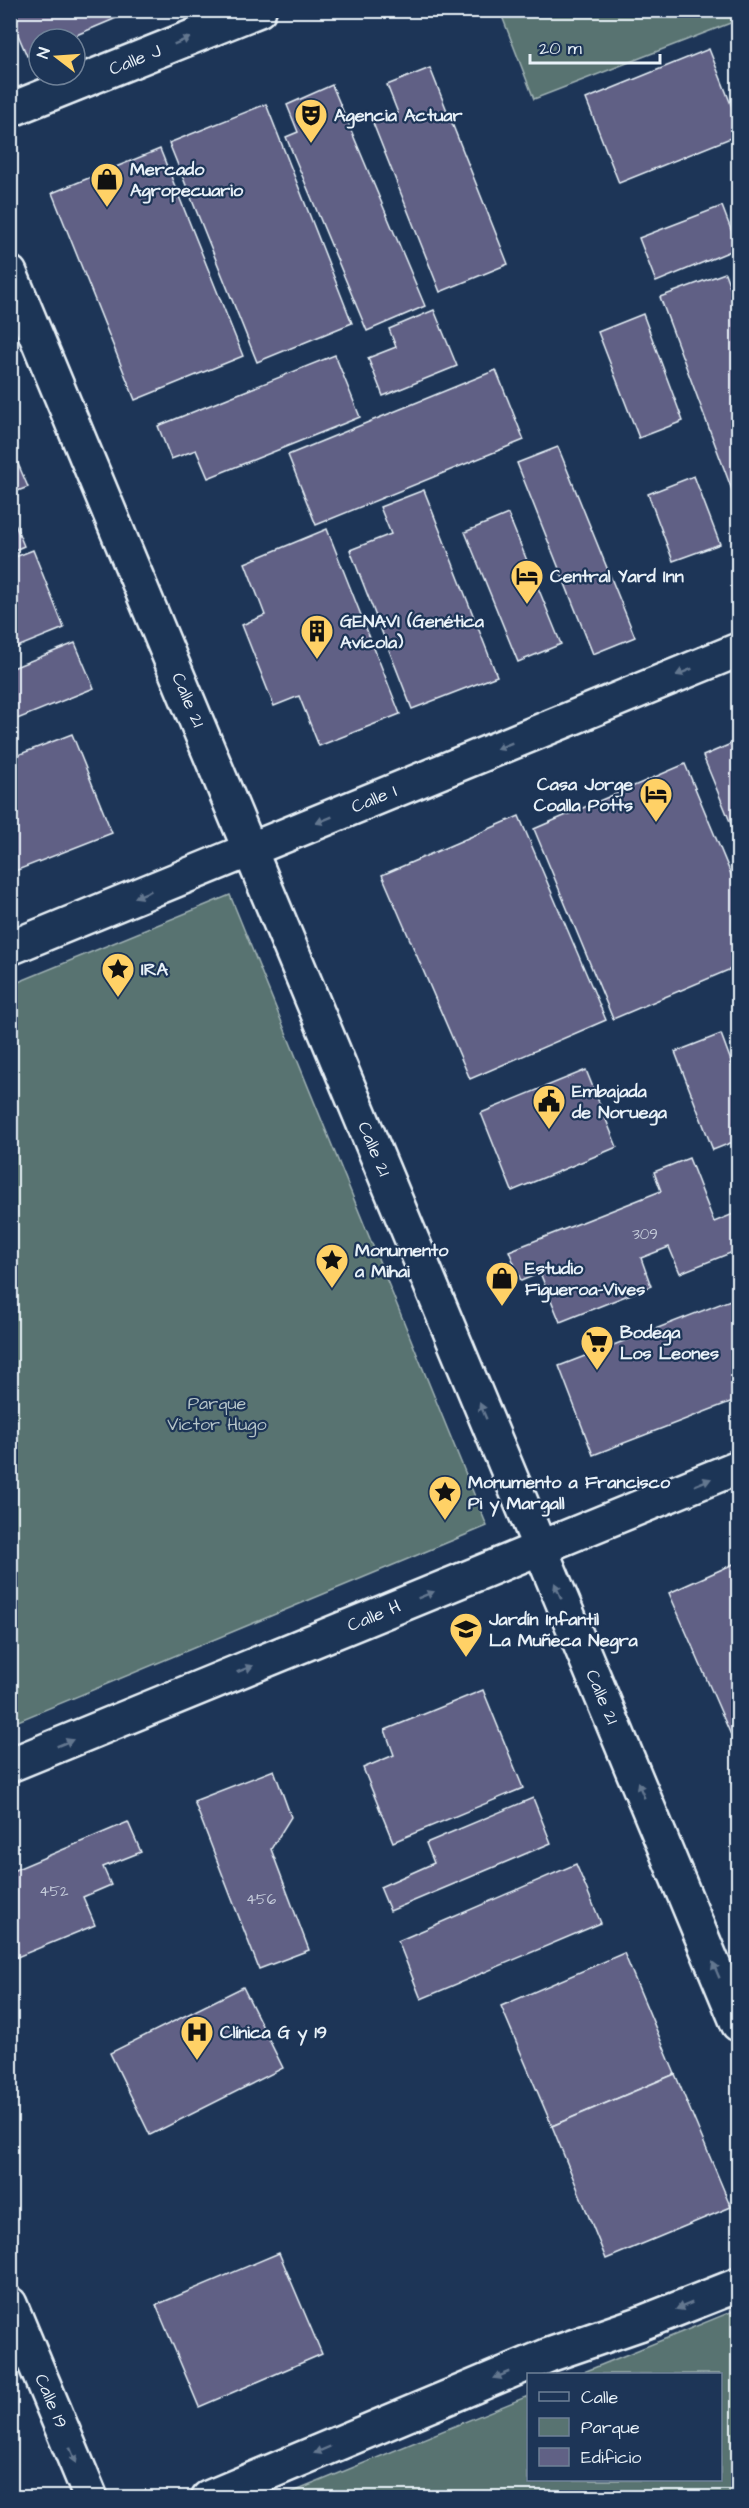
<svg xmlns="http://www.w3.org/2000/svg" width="749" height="2508" font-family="'Architects Daughter',sans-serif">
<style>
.green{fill:#587371;stroke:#a0b2b4;stroke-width:1.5}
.building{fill:#606185;stroke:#e8f1f8;stroke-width:1.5}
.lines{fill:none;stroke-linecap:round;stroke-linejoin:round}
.minor-casing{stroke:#e8f1f8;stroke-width:38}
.tertiary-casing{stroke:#e8f1f8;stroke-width:38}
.primary-casing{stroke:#e8f1f8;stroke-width:38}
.minor{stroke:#1d3557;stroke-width:33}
.tertiary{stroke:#1d3557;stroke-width:33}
.primary{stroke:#1d3557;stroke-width:33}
.oneway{fill:#64778f}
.labels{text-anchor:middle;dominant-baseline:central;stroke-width:4.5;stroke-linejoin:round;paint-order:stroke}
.number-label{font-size:15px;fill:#c6cddb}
.street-label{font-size:18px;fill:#e8f1f8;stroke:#1d3557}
.poi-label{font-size:18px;font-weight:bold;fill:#e8f1f8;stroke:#1d3557;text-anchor:start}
.park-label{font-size:18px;fill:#b6c5c9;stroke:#1d3557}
</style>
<rect width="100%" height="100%" fill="#1d3557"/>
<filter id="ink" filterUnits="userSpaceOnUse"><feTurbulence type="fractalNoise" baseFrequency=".0167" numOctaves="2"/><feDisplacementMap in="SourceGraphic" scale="12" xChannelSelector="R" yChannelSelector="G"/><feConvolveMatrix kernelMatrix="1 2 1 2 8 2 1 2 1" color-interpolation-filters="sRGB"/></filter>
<g filter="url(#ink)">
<g class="green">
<path d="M 500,11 L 728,11 L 733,22 L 534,99 Z"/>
<path d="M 230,895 L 487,1526 L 11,1724 L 11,985 Z"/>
<path d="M 738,2309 L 738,2497 L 281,2497 L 528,2396 L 528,2480 L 720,2480 L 720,2374 L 579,2374 Z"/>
</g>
<g class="building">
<path d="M 10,10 L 117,10 L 119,17 L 67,39 L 39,39 L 39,51 L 27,56 L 10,16 Z"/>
<path d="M 709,49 L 738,122 L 738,135 L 619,183 L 586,99 Z"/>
<path d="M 430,68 L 508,264 L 440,292 L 373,123 L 398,113 L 387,85 Z"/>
<path d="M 332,85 L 425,306 L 367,331 L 286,137 L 298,132 L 287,105 Z"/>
<path d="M 266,104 L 352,323 L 257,362 L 169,143 Z"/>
<path d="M 160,149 L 243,356 L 135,400 L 52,193 Z"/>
<path d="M 738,200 L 738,218 L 733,203 Z"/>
<path d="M 722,206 L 738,248 L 656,282 L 639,238 Z"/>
<path d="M 725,273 L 738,309 L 738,506 L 660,297 Z"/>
<path d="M 434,310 L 457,366 L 383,396 L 368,358 L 396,347 L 389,329 Z"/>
<path d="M 643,314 L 683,421 L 639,438 L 598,332 Z"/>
<path d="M 335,355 L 360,417 L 208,478 L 196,450 L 171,459 L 158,426 Z"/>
<path d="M 496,370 L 524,440 L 316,525 L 288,455 Z"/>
<path d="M 10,445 L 28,487 L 10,494 Z"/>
<path d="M 558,447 L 635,637 L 593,654 L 517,463 Z"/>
<path d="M 694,476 L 720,544 L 673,561 L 648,494 Z"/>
<path d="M 424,490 L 497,676 L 412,709 L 350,550 L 391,534 L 380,507 Z"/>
<path d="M 10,512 L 24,546 L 10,552 Z"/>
<path d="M 508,514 L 561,644 L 518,662 L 465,532 Z"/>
<path d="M 327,529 L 400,714 L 319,746 L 299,696 L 274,706 L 242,625 L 265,615 L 245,563 Z"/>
<path d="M 33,550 L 64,628 L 10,650 L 10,559 Z"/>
<path d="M 75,643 L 94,688 L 10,722 L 10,669 Z"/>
<path d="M 72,734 L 112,833 L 10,873 L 10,758 Z"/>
<path d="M 738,741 L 738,841 L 703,756 Z"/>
<path d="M 685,764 L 738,891 L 738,966 L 613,1019 L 534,829 Z"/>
<path d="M 519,816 L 606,1020 L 470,1079 L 382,875 Z"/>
<path d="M 721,1034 L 738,1080 L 738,1140 L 713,1150 L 675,1052 Z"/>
<path d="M 586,1070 L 617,1147 L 512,1191 L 481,1113 Z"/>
<path d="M 689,1158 L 714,1222 L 738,1212 L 738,1250 L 680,1273 L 669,1247 L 641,1258 L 651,1286 L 560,1322 L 540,1273 L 521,1281 L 509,1251 L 661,1191 L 654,1172 Z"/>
<path d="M 738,1297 L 738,1399 L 593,1455 L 559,1366 Z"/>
<path d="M 738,1562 L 738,1751 L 669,1593 Z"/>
<path d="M 483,1690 L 523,1788 L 393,1842 L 363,1768 L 394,1755 L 385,1730 Z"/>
<path d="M 274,1770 L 291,1817 L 271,1849 L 309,1950 L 259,1969 L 194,1801 Z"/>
<path d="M 533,1798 L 551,1843 L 390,1911 L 380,1887 L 434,1863 L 426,1843 Z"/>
<path d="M 128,1822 L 141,1852 L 103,1867 L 111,1885 L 83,1897 L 95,1925 L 10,1960 L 10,1872 Z"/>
<path d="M 576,1864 L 601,1923 L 421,1999 L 398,1941 Z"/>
<path d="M 624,1953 L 675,2074 L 552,2126 L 501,2006 Z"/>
<path d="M 243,1987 L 283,2068 L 150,2135 L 110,2053 Z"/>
<path d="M 675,2074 L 731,2207 L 606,2259 L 552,2126 Z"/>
<path d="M 279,2253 L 322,2354 L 199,2407 L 156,2305 Z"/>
</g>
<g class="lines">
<defs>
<g id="minor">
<path d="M 10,948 L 738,650"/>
<path d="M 10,1765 L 738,1467"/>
<path d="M 10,2304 L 91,2498"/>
</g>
<g id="tertiary">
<path d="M 10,110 L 259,10"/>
<path d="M 10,273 L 738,2024"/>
</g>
<path id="primary" d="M 208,2498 L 549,2355 L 639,2324 L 738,2285"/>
</defs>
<use href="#minor" class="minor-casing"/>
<use href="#tertiary" class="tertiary-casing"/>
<use href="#primary" class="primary-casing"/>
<use href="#minor" class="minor"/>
<use href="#tertiary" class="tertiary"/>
<use href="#primary" class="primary"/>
</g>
<defs><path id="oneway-solid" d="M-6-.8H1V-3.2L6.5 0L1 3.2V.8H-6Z" transform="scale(1.5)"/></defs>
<g class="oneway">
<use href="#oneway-solid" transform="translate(182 41) rotate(-22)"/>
<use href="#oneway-solid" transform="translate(684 672) rotate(158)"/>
<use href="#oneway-solid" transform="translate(504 746) rotate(158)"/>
<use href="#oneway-solid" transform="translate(324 820) rotate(158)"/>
<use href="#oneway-solid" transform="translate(143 894) rotate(158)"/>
<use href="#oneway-solid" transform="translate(483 1411) rotate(-113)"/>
<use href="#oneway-solid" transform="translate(703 1482) rotate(-22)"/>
<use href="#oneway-solid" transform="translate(558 1591) rotate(-113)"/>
<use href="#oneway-solid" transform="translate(426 1595) rotate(-22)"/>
<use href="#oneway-solid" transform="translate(245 1669) rotate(-22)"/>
<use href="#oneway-solid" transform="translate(65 1743) rotate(-22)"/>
<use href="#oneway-solid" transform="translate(641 1790) rotate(-113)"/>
<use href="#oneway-solid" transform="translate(716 1970) rotate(-113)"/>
<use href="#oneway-solid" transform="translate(684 2306) rotate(158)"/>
<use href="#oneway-solid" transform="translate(502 2375) rotate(157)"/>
<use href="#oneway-solid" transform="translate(322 2450) rotate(157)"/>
<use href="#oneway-solid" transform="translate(73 2455) rotate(67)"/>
</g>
</g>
<defs>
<symbol id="theatre-pin" viewBox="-11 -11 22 30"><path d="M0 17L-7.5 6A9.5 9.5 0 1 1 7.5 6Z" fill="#ffd166" stroke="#1d3557"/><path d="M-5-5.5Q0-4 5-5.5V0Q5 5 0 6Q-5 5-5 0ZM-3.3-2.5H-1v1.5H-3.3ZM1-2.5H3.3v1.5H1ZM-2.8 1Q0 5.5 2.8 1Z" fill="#111"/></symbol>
<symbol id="shop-pin" viewBox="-11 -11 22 30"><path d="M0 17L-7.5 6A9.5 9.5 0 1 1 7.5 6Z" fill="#ffd166" stroke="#1d3557"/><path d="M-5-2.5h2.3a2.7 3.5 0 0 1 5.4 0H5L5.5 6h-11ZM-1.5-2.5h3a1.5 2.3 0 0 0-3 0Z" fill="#111"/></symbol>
<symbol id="hotel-pin" viewBox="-11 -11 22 30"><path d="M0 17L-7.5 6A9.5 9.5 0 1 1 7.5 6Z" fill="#ffd166" stroke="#1d3557"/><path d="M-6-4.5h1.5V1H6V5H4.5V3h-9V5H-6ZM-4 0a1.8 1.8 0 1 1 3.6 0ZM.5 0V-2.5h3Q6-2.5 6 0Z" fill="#111"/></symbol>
<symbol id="building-pin" viewBox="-11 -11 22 30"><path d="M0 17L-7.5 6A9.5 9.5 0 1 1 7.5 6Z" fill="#ffd166" stroke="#1d3557"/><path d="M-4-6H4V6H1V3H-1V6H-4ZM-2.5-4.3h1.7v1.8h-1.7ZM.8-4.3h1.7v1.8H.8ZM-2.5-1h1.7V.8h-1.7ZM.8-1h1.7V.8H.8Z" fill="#111"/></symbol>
<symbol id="sight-pin" viewBox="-11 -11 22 30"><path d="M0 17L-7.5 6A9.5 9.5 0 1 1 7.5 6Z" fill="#ffd166" stroke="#1d3557"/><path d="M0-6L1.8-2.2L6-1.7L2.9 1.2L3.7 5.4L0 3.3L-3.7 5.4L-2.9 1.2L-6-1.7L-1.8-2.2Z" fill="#111"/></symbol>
<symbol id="civic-pin" viewBox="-11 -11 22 30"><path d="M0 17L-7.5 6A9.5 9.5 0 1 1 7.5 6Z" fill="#ffd166" stroke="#1d3557"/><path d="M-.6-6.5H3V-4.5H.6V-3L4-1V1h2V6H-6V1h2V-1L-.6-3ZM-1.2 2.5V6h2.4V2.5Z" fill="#111"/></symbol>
<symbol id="supermarket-pin" viewBox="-11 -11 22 30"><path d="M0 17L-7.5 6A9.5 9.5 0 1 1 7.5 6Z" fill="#ffd166" stroke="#1d3557"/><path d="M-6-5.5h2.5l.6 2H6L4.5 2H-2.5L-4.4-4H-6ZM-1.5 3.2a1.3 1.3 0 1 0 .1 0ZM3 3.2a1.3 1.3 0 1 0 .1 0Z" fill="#111"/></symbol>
<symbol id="school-pin" viewBox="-11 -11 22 30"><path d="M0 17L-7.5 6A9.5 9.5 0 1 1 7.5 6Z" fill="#ffd166" stroke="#1d3557"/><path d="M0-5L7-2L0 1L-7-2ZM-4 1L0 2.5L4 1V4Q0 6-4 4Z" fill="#111"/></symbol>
<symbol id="hospital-pin" viewBox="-11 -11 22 30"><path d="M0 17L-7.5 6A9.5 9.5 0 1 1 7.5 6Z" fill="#ffd166" stroke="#1d3557"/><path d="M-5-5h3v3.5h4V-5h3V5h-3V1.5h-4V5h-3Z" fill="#111"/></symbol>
</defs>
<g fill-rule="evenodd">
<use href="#theatre-pin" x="292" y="96" width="38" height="52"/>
<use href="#shop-pin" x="88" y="160" width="38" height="52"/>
<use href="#hotel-pin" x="508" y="557" width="38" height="52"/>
<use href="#building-pin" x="298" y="612" width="38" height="52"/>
<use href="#hotel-pin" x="637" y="775" width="38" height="52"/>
<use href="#sight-pin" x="99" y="950" width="38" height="52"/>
<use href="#civic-pin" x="530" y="1082" width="38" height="52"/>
<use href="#sight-pin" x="313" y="1241" width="38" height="52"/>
<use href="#shop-pin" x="483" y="1259" width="38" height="52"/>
<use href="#supermarket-pin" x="578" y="1323" width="38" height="52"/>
<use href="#sight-pin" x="426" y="1473" width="38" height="52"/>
<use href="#school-pin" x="447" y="1610" width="38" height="52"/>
<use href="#hospital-pin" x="178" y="2013" width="38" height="52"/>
</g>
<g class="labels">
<g class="number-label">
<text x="645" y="1234">309</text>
<text x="54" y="1891">452</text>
<text x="261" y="1899">456</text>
</g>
<g class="street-label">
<text transform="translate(135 60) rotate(-22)">Calle J</text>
<text transform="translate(188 700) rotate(67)">Calle 21</text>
<text transform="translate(374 799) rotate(-22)">Calle I</text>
<text transform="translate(374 1149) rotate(67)">Calle 21</text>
<text transform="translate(374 1616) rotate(-22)">Calle H</text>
<text transform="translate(602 1697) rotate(67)">Calle 21</text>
<text transform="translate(51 2401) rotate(67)">Calle 19</text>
</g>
<g class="poi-label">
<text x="334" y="115">Agencia Actuar</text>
<text x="130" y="169">Mercado<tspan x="130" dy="21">Agropecuario</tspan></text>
<text x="550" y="576">Central Yard Inn</text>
<text x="340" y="621">GENAVI (Genética<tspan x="340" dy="21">Avícola)</tspan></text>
<text x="633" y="784" text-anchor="end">Casa Jorge<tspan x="633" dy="21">Coalla Potts</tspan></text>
<text x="141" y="969">IRA</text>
<text x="572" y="1091">Embajada<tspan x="572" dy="21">de Noruega</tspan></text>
<text x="355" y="1250">Monumento<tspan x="355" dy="21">a Mihai</tspan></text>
<text x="525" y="1268">Estudio<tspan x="525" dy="21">Figueroa-Vives</tspan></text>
<text x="620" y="1332">Bodega<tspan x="620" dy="21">Los Leones</tspan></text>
<text x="468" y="1482">Monumento a Francisco<tspan x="468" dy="21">Pi y Margall</tspan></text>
<text x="489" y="1619">Jardín Infantil<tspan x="489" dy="21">La Muñeca Negra</tspan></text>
<text x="220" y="2032">Clínica G y 19</text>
</g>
<g class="park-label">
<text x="217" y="1403">Parque<tspan x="217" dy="21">Victor Hugo</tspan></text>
</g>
</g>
<rect width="749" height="2508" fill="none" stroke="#1d3557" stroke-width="36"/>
<rect x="18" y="18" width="713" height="2472" fill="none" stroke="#e8f1f8" stroke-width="2" filter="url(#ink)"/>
<rect x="527" y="2373" width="195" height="108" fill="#1d3557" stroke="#6e8097" stroke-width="1.5"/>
<rect x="539" y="2392" width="30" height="9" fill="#1d3557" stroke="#6e8097" stroke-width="1.5"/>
<text x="581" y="2403" font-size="18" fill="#e8f1f8">Calle</text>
<rect x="539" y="2418" width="30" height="18" fill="#587371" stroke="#6e8097" stroke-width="1.5"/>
<text x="581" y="2433" font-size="18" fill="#e8f1f8">Parque</text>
<rect x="539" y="2448" width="30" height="18" fill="#606185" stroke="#6e8097" stroke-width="1.5"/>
<text x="581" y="2463" font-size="18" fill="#e8f1f8">Edificio</text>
<g transform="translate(57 57) rotate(287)"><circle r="28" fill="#1d3557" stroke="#6e8097" stroke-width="1.5"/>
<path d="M0-4.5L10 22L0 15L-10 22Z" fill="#ffd166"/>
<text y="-9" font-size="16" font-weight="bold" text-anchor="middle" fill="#e8f1f8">N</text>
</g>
<path d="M530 54v9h130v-9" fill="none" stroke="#e8f1f8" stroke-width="3"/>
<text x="539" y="54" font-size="18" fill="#e8f1f8" stroke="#1d3557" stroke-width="4.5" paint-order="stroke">20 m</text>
</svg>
